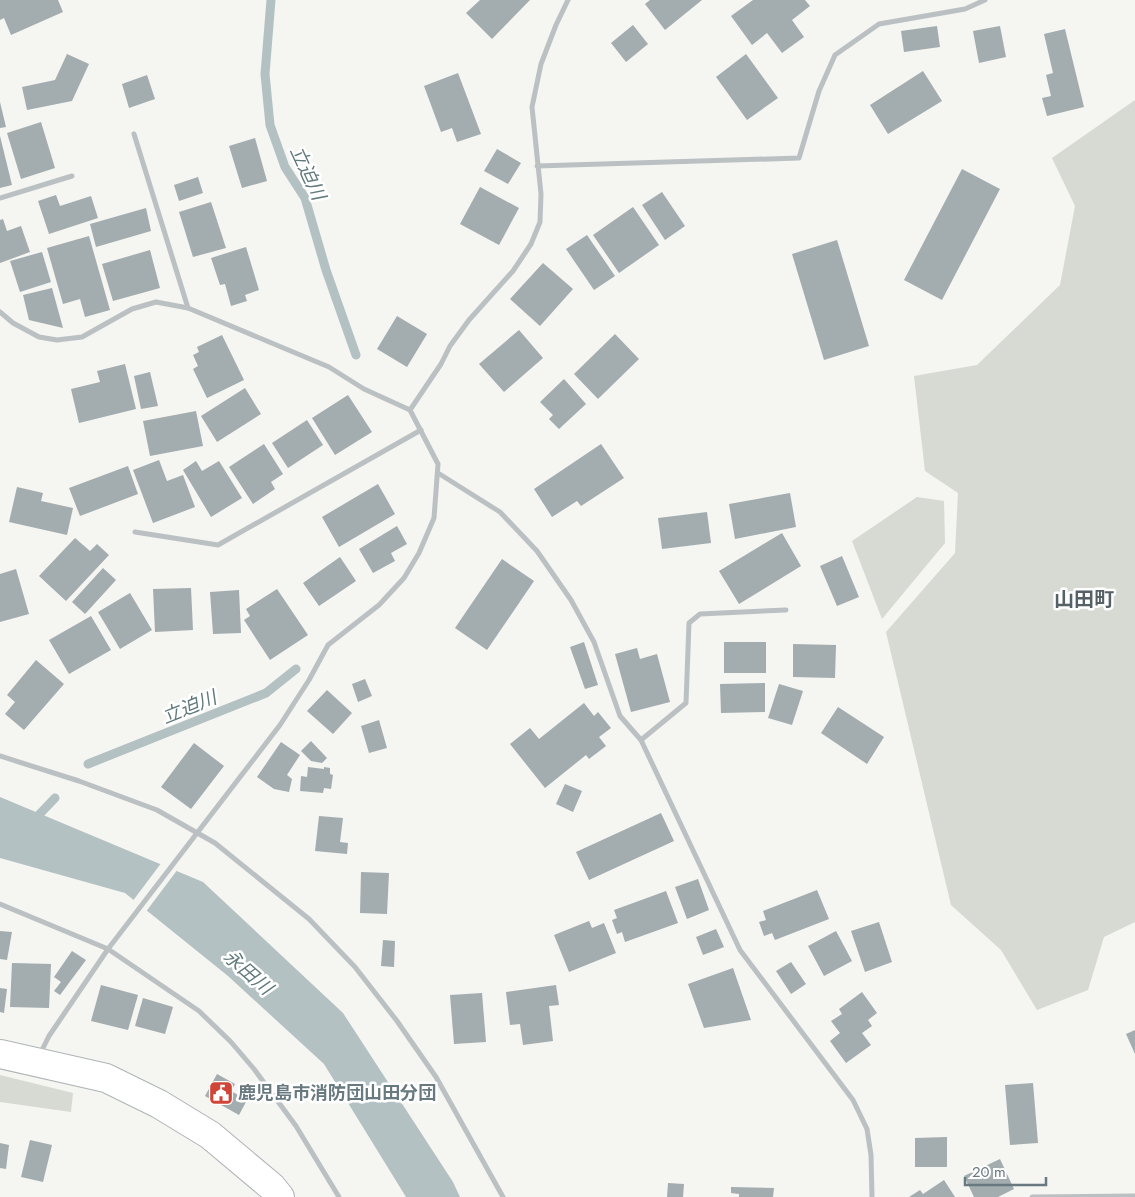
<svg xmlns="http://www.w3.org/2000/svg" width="1135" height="1197" font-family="Jost,'Noto Sans JP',sans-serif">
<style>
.green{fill:#d6dad2}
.water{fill:#b3c1c3}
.pier{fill:#f5f5f2}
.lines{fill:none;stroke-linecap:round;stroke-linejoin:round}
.stream{stroke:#b3c1c3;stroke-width:9}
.building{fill:#a3acaf}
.primary-casing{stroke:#afb4b6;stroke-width:30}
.street{stroke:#bbc0c2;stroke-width:5}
.primary{stroke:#fff;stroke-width:28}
.labels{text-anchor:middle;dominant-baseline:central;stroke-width:5;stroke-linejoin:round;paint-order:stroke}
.poi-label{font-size:18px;font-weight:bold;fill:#687980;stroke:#fff;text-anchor:start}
.water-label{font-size:19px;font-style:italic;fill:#637a7d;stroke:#fff}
.quarter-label{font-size:20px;font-weight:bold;fill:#556166;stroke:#fff}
</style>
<rect width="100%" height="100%" fill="#f5f5f2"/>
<g class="green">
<path d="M 1135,100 L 1135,922 L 1104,937 L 1088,990 L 1037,1010 L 1001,950 L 951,905 L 886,632 L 955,553 L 958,493 L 925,471 L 914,376 L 977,365 L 1060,285 L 1075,206 L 1052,158 Z"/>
<path d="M 917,497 L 944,501 L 945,543 L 882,619 L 852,541 Z"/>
<path d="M 0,1075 L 73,1093 L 71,1112 L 0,1102 Z"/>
</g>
<path class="water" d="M 0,797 L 203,882 L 343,1013 L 453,1182 L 460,1197 L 406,1197 L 324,1064 L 228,976 L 125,893 L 0,858 Z"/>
<path class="pier" d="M 162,862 L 178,869 L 145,913 L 132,902 Z"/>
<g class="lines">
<g class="stream">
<path d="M 271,0 L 265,74 L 270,125 L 285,167 L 305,198 L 326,270 L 356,355"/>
<path d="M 88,764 L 266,693 L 296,669"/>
<path d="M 33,821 L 55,798"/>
</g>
</g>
<g class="building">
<path d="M 0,0 L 58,0 L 63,12 L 11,35 L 4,18 L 0,20 Z"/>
<path d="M 480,0 L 530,0 L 492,39 L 466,13 Z"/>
<path d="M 650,0 L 702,0 L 665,30 L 645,4 Z"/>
<path d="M 753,0 L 805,0 L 810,6 L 792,20 L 804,37 L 782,53 L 767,33 L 752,45 L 731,16 Z"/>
<path d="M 633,25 L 648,44 L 626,62 L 611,43 Z"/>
<path d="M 937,26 L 940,47 L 904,52 L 901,31 Z"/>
<path d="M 1000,26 L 1006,57 L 979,63 L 973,31 Z"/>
<path d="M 1065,29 L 1084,107 L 1047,116 L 1042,98 L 1051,96 L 1046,75 L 1053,73 L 1044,34 Z"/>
<path d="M 67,54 L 89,64 L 72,101 L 27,110 L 22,87 L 55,80 Z"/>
<path d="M 746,54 L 778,98 L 747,120 L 716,77 Z"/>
<path d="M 923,71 L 942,101 L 888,134 L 870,105 Z"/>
<path d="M 458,73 L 481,134 L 457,142 L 452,128 L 441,132 L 424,86 Z"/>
<path d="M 147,75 L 155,99 L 129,108 L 122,84 Z"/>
<path d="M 0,102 L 6,127 L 0,128 Z"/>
<path d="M 41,122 L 55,168 L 21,179 L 7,133 Z"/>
<path d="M 0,136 L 12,185 L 0,188 Z"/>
<path d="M 255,138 L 267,181 L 242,188 L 229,146 Z"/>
<path d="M 497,149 L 521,163 L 508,184 L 484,171 Z"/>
<path d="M 962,169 L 1000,189 L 942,300 L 904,280 Z"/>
<path d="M 198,177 L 203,193 L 179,201 L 174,185 Z"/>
<path d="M 480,187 L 519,208 L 499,245 L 460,224 Z"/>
<path d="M 662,192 L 685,226 L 665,240 L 642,205 Z"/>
<path d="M 56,195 L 60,206 L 91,196 L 98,218 L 49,234 L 38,201 Z"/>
<path d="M 211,202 L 226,248 L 193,257 L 179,212 Z"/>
<path d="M 633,207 L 659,245 L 619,273 L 593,235 Z"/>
<path d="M 146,208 L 151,231 L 96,247 L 90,224 Z"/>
<path d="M 3,219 L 7,231 L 21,226 L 30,252 L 0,263 L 0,220 Z"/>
<path d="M 587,235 L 615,276 L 594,290 L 566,249 Z"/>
<path d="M 89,236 L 110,310 L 85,317 L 80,299 L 63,304 L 47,248 Z"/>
<path d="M 837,240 L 869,346 L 824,360 L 792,254 Z"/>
<path d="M 246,247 L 259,290 L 245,295 L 247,301 L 231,306 L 225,284 L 220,285 L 211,258 Z"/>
<path d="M 150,250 L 160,288 L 113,301 L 102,264 Z"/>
<path d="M 42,252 L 51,282 L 20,292 L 10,261 Z"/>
<path d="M 543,263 L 573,289 L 540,326 L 510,299 Z"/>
<path d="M 52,288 L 63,328 L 29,320 L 23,295 Z"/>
<path d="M 397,316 L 427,334 L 407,367 L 377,349 Z"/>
<path d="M 519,330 L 543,358 L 504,392 L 479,364 Z"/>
<path d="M 615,334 L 639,359 L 598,399 L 574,374 Z"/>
<path d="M 222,335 L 244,380 L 207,398 L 193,369 L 198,366 L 193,355 L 199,352 L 197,347 Z"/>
<path d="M 125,364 L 136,409 L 79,423 L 71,389 L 100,382 L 97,371 Z"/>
<path d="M 150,372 L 158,406 L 141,409 L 134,376 Z"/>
<path d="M 564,379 L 586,404 L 559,429 L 549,419 L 553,415 L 540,402 Z"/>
<path d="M 245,388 L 261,414 L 217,442 L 201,416 Z"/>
<path d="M 348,395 L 372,432 L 335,455 L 312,418 Z"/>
<path d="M 196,411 L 203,446 L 150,456 L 143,421 Z"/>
<path d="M 307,420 L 323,445 L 288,468 L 272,443 Z"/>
<path d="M 264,444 L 283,474 L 271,482 L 275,489 L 253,504 L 229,467 Z"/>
<path d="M 601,444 L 624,478 L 581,506 L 577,501 L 552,517 L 534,489 Z"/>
<path d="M 159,460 L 167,481 L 183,475 L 195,507 L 153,523 L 133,470 Z"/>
<path d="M 196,461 L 202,471 L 219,461 L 242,498 L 211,517 L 183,470 Z"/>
<path d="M 128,466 L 138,494 L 80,516 L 69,488 Z"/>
<path d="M 378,484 L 395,514 L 339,547 L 322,517 Z"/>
<path d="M 17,487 L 43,493 L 41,501 L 73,508 L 67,535 L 9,522 Z"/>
<path d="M 790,493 L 796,527 L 735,539 L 729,504 Z"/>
<path d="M 707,512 L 711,543 L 662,549 L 658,518 Z"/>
<path d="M 397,526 L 407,544 L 391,553 L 395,561 L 373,573 L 359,549 Z"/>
<path d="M 782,533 L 801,566 L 739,604 L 719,571 Z"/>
<path d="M 75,538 L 90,551 L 97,544 L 109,555 L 66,601 L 39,576 Z"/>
<path d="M 842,556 L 859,597 L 837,606 L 820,566 Z"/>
<path d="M 340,557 L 356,581 L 319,606 L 303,583 Z"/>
<path d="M 502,559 L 534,581 L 487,650 L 455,628 Z"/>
<path d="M 103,568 L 116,580 L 85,614 L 72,602 Z"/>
<path d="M 16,569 L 29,614 L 0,622 L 0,574 Z"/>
<path d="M 191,588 L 193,630 L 155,632 L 153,589 Z"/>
<path d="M 277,589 L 308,635 L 270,660 L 244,620 L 250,616 L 246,609 Z"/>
<path d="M 239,590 L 241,633 L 213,634 L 210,592 Z"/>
<path d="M 130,593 L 152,630 L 120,649 L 98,612 Z"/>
<path d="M 91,616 L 111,650 L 69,674 L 49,640 Z"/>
<path d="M 584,642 L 598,685 L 585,689 L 570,647 Z"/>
<rect x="724" y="642" width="42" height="31"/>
<path d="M 793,644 L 836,645 L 835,678 L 793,677 Z"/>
<path d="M 637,648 L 640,659 L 657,654 L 670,702 L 631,712 L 615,654 Z"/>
<path d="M 36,660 L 64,684 L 24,730 L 5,714 L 15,702 L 7,695 Z"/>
<path d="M 365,679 L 372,696 L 358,702 L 352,684 Z"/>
<path d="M 765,683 L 765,712 L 721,713 L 720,684 Z"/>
<path d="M 779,684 L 803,691 L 792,725 L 768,718 Z"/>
<path d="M 327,690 L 352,713 L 333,734 L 307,711 Z"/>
<path d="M 584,703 L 594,716 L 598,712 L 611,728 L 599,737 L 606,746 L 589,759 L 586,755 L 545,788 L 510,744 L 530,728 L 539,739 Z"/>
<path d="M 838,707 L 884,737 L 867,764 L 821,733 Z"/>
<path d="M 379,720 L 387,748 L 369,753 L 361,726 Z"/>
<path d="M 311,741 L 327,758 L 322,763 L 311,761 L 301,751 Z"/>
<path d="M 281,742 L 300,755 L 287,775 L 292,779 L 289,792 L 274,789 L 257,777 Z"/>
<path d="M 194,743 L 224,766 L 191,809 L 161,787 Z"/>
<path d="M 308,767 L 324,769 L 324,767 L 330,768 L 330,774 L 333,775 L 331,789 L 324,788 L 323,793 L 300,791 L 301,776 L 307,777 Z"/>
<path d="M 565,784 L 582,791 L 573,812 L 556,804 Z"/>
<path d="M 661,813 L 674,841 L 589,880 L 576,852 Z"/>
<path d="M 319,816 L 343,818 L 340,842 L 348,843 L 347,854 L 315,851 Z"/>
<path d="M 361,872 L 389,873 L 387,914 L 360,913 Z"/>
<path d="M 698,879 L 709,910 L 687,919 L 675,887 Z"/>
<path d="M 817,890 L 829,919 L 775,940 L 772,933 L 764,936 L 759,922 L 766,920 L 763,911 Z"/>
<path d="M 666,891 L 678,923 L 625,942 L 622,932 L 617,934 L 612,920 L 617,918 L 614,910 Z"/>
<path d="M 589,921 L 592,928 L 604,923 L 616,953 L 569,972 L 554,935 Z"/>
<path d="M 879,922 L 892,962 L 865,972 L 851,931 Z"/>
<path d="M 716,929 L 724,947 L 703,955 L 696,937 Z"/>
<path d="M 0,931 L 12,932 L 7,960 L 0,959 Z"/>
<path d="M 836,931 L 852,961 L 824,976 L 808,946 Z"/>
<path d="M 383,940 L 395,941 L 394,967 L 381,966 Z"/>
<path d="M 72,951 L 86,960 L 60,995 L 54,991 L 61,982 L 54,977 Z"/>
<path d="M 791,962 L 806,984 L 791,994 L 776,971 Z"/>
<path d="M 12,963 L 51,964 L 49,1008 L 10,1007 Z"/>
<path d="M 733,968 L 751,1020 L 704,1028 L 688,984 Z"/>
<path d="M 101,985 L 138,995 L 128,1030 L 91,1021 Z"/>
<path d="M 556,985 L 559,1005 L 549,1006 L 553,1041 L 523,1045 L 520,1024 L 510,1025 L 506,992 Z"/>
<path d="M 0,988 L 7,989 L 4,1013 L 0,1012 Z"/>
<path d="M 862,992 L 877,1013 L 868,1020 L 872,1026 L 862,1033 L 871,1045 L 846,1063 L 830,1041 L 840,1033 L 831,1021 L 842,1014 L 839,1009 Z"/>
<path d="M 482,993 L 486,1042 L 454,1044 L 450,995 Z"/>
<path d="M 143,998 L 173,1007 L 165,1034 L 135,1026 Z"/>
<path d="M 1135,1030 L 1135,1054 L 1126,1034 Z"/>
<path d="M 217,1074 L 235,1084 L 231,1091 L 247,1100 L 239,1115 L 205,1096 Z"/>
<path d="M 1033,1083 L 1038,1143 L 1010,1145 L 1005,1085 Z"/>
<path d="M 947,1137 L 947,1167 L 915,1167 L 915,1138 Z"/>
<path d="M 30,1140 L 52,1145 L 43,1182 L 21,1177 Z"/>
<path d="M 0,1143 L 9,1145 L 6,1169 L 0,1168 Z"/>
<path d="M 1000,1159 L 1014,1189 L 998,1197 L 974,1197 L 964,1176 Z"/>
<path d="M 944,1180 L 955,1197 L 909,1197 L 920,1190 L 923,1194 Z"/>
<path d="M 668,1183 L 684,1184 L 683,1197 L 667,1197 Z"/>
<path d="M 731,1187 L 774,1188 L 773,1197 L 739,1197 L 739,1194 L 731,1193 Z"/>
</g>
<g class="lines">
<defs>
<path id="primary" d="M 0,1054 L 106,1078 L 159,1104 L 210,1135 L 272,1187 L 280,1197"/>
</defs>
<use href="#primary" class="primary-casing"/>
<g class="street">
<path d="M 134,134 L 188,308"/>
<path d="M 537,166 L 799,158 L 819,91 L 835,55 L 879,24 L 965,9 L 985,0"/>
<path d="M 0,198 L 72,176"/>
<path d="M 0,312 L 13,323 L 39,337 L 57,340 L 82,337 L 132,309 L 156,302 L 188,308 L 329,367 L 364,389 L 410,410 L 438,464 L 434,518 L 419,553 L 404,578 L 379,605 L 328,645 L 309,680 L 280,725 L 108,949 L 49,1036 L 40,1054"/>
<path d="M 410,410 L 441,364 L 450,346 L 469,320 L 513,271 L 531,244 L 540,222 L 541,194 L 532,107 L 541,64 L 556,25 L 568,0"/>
<path d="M 438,473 L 500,512 L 537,551 L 571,600 L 594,642 L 620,716 L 641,740 L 740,950 L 853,1100 L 867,1129 L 871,1155 L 872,1197"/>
<path d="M 135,532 L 218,545 L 421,430"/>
<path d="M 641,740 L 686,703 L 689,623 L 700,614 L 786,610"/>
<path d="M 0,756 L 79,781 L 157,810 L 215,843 L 309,919 L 355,967 L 397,1021 L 436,1077 L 503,1197"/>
<path d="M 0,904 L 108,949 L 199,1011 L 231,1042 L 254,1069 L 296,1126 L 339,1197"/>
<path d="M 1032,1197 L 1135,1196"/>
</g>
<use href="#primary" class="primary"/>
</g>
<defs>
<symbol id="civic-square" viewBox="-11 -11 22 22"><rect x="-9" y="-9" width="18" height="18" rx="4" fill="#cf4639" stroke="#fff"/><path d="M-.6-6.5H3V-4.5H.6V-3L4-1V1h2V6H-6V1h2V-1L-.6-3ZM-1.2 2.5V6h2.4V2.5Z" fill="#fff"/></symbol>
</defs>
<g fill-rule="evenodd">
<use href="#civic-square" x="207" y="1079" width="28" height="28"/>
</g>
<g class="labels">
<g class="poi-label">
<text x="238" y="1093">鹿児島市消防団山田分団</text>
</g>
<g class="water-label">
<text transform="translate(308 173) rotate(65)">立迫川</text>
<text transform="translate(189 707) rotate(-22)">立迫川</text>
<text transform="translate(248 972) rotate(41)">永田川</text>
</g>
<g class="quarter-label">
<text x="1084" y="599">山田町</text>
</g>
</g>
<path d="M965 1177v8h81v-8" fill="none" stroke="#687980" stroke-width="2.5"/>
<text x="972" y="1177" font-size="15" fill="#687980" stroke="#ffffff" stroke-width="4" paint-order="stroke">20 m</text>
</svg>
